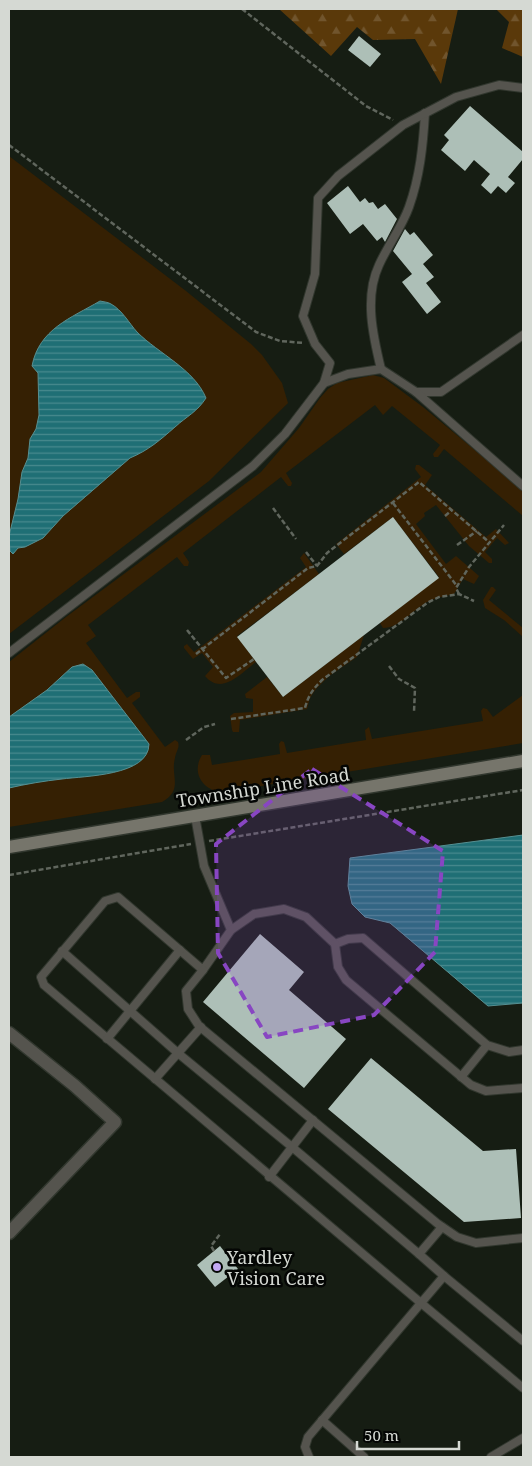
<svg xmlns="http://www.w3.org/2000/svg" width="532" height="1466" font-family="'Noto Serif',serif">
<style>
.grass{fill:#352003}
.forest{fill:url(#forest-firs)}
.water{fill:url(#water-rules);stroke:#568f91}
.building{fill:#adbfb7}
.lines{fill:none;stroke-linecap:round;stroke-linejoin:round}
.lane-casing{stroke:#31372e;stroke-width:10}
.street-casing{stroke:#31372e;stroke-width:15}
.secondary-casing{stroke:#31372e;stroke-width:15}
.path{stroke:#60665d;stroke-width:2.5;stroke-dasharray:5 2.5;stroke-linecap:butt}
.lane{stroke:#55544e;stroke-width:8}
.street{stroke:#55544e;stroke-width:12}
.secondary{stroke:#76756b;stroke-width:12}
.marked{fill:#8846c2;fill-opacity:0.2;stroke:#8846c2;stroke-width:4;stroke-dasharray:10 6;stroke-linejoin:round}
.poi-dot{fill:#c2a8f3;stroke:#040604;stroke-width:2}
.labels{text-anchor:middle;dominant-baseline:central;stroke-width:5;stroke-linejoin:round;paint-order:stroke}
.street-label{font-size:18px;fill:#d5d9d3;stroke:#040604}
.poi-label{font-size:18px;fill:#d5d9d3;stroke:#040604;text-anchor:start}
</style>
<defs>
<pattern id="forest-firs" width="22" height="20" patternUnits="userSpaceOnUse" patternTransform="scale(1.25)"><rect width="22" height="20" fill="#5a390a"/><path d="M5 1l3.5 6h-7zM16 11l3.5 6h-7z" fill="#71552d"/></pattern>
<pattern id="water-rules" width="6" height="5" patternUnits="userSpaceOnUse" patternTransform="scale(1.25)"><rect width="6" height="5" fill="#1f6f75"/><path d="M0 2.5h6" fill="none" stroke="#498a8e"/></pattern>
</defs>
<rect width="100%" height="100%" fill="#161d13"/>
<g class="grass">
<path d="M 9,156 L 186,291 L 251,344 L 262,355 L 282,383 L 288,403 L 209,481 L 9,634 Z"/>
<path d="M 373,375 L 384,378 L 423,407 L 523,490 L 523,516 L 444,449 L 438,457 L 434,457 L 433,454 L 440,445 L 392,406 L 383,415 L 375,405 L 286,473 L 292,483 L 291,486 L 288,486 L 281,477 L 183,553 L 189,562 L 188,566 L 184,566 L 177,557 L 88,625 L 96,636 L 86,643 L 127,698 L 136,692 L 140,692 L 140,697 L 132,703 L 165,747 L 175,740 L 178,742 C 180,748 176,751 175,758 C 170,776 184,790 162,802 L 9,827 L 9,662 L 66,617 L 261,472 L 299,428 L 320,398 L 328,389 L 337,383 Z"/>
<path d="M 416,465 L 419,465 L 432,475 L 425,485 L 486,537 L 496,529 L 509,543 L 505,545 L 497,538 L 485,552 L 492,559 L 492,563 L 489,563 L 469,546 L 436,505 L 424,513 L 425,516 L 416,524 L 446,564 L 456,556 L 479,576 L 474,584 L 463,579 L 454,594 C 445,596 436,598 427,602 C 413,610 400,628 383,628 L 380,623 L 439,577 L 393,517 L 344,554 L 336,544 L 421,477 L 415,469 Z"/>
<path d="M 304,553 L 319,574 L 237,636 L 256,662 C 241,673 222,696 205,676 L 213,667 L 202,653 L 193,659 L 184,648 L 184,646 L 187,644 L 194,652 L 306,567 L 300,558 Z"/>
<path d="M 491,587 L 493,587 L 496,590 L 489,600 L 523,628 L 523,637 L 504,620 L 485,608 L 483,600 Z"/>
<path d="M 364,635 L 357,657 L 329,676 L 316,689 L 310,698 L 307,709 L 240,720 L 239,732 L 233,732 L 232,730 L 230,716 L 234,713 L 253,712 L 253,699 L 246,698 L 245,694 L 267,677 L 283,697 Z"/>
<path d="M 523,695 L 523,743 L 225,792 C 205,793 190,774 202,755 L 210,755 L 212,765 L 280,754 L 279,744 L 281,741 L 284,742 L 287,753 L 366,740 L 365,730 L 369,727 L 372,739 L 483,721 L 481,711 L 483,708 L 487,709 L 493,717 Z"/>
</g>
<g class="forest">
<path d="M 279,9 L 458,9 L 441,84 L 415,39 L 373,40 L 357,27 L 331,56 Z"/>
<path d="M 496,9 L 523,9 L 523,57 L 502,48 L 509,22 Z"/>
</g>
<g class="water">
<path d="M 100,301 C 104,302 108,302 111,304 C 122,310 129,323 137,332 C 159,354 194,369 206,398 C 197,412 187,416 175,427 C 160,440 149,450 130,458 L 63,516 L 43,538 L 25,547 L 18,548 L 13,554 L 10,551 L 9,536 L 18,499 L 22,472 L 28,458 L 30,439 L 36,429 L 39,415 L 38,373 L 32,366 C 39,329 71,318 100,301 Z"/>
<path d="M 83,664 L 92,670 L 149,744 C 149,776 84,776 62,779 C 44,781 26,784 9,788 L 9,717 L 47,690 L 72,667 Z"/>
<path d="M 523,835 L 523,1003 L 488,1006 L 390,923 L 365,917 L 352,904 L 348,886 L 350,858 Z"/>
</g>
<g class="building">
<path d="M 359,36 L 381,54 L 370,67 L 348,50 Z"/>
<path d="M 470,106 L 523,152 L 523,159 L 508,177 L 515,183 L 506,193 L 498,186 L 491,194 L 481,185 L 490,174 L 474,160 L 465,171 L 441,150 L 449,140 L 444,135 Z"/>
<path d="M 348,186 L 360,202 L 365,198 L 369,203 L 373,202 L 378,209 L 385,204 L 397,219 L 385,242 L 382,237 L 377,241 L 363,224 L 350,234 L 327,203 Z"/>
<path d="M 405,229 L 410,235 L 414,232 L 433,255 L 423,264 L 434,277 L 426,283 L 441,302 L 427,314 L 402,282 L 412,274 L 393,251 Z"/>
<path d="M 393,517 L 439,578 L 283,697 L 237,637 Z"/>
<path d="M 260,934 L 304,972 L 289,990 L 346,1039 L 304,1088 L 203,1002 Z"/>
<path d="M 371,1058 L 483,1151 L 516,1149 L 521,1218 L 464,1222 L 328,1109 Z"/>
<path d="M 220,1246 L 238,1269 L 215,1287 L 197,1265 Z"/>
</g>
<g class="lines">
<defs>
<g id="lane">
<path d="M 381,369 C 373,336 364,297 379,265 C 388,245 402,227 409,207 C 420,176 423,146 425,113"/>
<path d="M 324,383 L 348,374 L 381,369 L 416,392 L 441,392 L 523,335"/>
<path d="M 416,392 L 523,486"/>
<path d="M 9,653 L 253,466 L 285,434 L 324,383 L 330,363 L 315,344 L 303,316 L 315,274 L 318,198 L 338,176 L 403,125 L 456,97 L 499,85 L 523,88"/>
<path d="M 195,816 L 204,866 L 231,930 L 203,970 L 118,897 L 105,901 L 41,977 L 44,985 L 421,1303 L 308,1437 L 305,1447 L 309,1457"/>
<path d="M 231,930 L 254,914 L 284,909 L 306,917 L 335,944 L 348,939 L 363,938 L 487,1045 L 509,1052 L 523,1050"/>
<path d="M 335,944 L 338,967 L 346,980 L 471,1085 L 486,1091 L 523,1088"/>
<path d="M 62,951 L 179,1054 L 292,1147 L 419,1254"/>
<path d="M 203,970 L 186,991 L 188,1009 L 199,1026 L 438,1224 L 457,1237 L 476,1243 L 523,1238"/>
<path d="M 107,1039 L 180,950"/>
<path d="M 461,1077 L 487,1045"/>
<path d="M 155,1079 L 201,1027"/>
<path d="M 269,1177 L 313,1120"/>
<path d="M 442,1227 L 419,1254 L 444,1276"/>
<path d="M 523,1341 L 444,1276 L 421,1303 L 523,1388"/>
<path d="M 322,1420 L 364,1457"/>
<path d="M 491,1457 L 523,1438"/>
</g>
<path id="street" d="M 9,1033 L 75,1086 L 115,1122 L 9,1233"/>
<path id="secondary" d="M 9,847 L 523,761"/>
</defs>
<use href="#lane" class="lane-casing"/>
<use href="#street" class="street-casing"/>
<use href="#secondary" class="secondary-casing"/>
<g class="path">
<path d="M 242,9 L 366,106 L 393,120"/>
<path d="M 9,145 L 256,332 L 280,341 L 304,343"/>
<path d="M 393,503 L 457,586"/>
<path d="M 273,508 L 296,539"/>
<path d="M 445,516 L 452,510"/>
<path d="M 457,545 L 477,531"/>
<path d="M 306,552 L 317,566"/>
<path d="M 459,594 L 456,588 L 469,567 L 504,525"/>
<path d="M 187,630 L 226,678 L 254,659"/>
<path d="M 196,654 L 308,568 L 317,566 L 327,553 L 419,482 L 490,543"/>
<path d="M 389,666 L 399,679 L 415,688 L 414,712"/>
<path d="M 231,719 L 305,708 C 308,696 313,689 322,680 L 427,603 L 439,597 L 459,594 L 474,601"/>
<path d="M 186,740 L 204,727 L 215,724"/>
<path d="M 209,841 L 523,790"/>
<path d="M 9,875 L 191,844"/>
<path d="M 214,1251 L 211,1246 L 220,1234"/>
</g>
<use href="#lane" class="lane"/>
<use href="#street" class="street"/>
<use href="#secondary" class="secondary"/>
</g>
<path class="marked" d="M 312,769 L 443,851 L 435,952 L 374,1015 L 267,1037 L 218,953 L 216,844 Z"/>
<circle class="poi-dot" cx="217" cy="1267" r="5"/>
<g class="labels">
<g class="street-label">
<text transform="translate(263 787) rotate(-9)">Township Line Road</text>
</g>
<g class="poi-label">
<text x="227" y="1257">Yardley<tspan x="227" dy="21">Vision Care</tspan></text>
</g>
</g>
<rect width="532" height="1466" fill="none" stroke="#d5d9d3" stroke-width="20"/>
<path d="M357 1441v8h102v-8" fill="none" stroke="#d5d9d3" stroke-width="2.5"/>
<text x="364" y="1441" font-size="15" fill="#d5d9d3" stroke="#040604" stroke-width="4" paint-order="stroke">50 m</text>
</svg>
